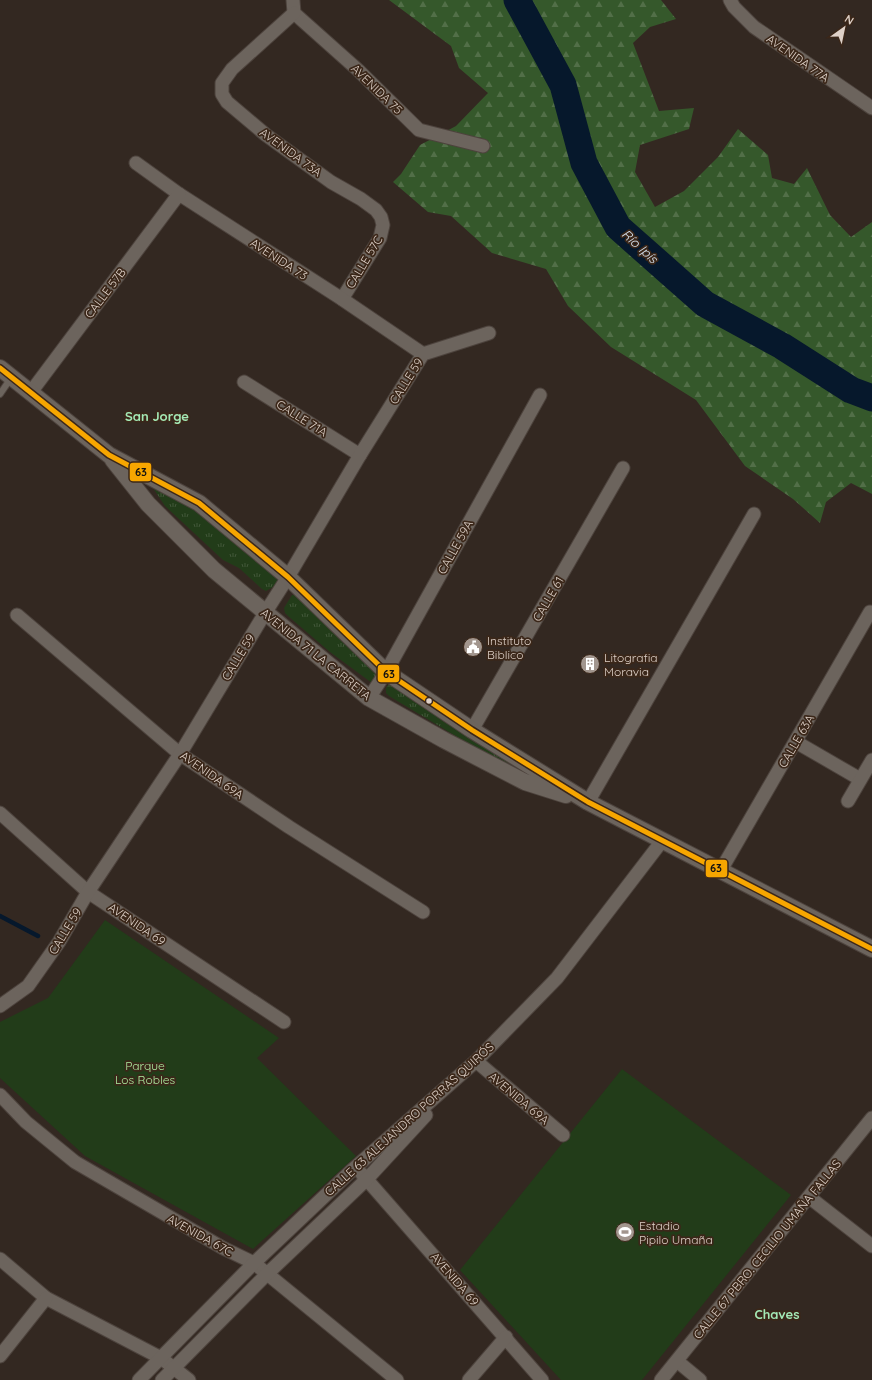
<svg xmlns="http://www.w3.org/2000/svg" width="872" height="1380" font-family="Quicksand,sans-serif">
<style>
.grass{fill:url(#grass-tufts)}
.forest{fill:url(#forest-firs)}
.green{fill:#223c19}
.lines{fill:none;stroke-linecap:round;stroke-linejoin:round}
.stream{stroke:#06182c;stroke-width:4.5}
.river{stroke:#06182c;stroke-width:27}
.service-casing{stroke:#4d433d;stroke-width:8}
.minor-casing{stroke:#4d433d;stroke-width:15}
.tertiary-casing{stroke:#4d433d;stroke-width:18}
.service{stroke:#6c645d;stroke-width:6}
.minor{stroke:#6c645d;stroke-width:13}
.tertiary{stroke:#6c645d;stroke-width:16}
.bus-1-casing{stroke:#3b2719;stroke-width:8}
.bus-1{stroke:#f7a600;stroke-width:5}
.bus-dot{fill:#ded1c8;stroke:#3b2719;stroke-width:1.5}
.labels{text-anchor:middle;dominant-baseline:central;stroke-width:3.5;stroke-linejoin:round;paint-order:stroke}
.street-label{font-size:12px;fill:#ded1c8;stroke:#3b2719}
.poi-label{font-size:12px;fill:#ded1c8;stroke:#3b2719;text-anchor:start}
.park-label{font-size:12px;fill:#aceca0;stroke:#3b2719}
.water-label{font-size:13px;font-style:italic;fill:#d4e1ef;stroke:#3b2719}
.neighbourhood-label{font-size:13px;font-weight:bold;fill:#a4eab7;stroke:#3b2719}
.line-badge{stroke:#3b2719;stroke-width:1.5}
.pale-badge-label{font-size:11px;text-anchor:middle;font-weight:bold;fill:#111}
</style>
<defs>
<pattern id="grass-tufts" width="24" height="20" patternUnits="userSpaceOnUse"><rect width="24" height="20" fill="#223c19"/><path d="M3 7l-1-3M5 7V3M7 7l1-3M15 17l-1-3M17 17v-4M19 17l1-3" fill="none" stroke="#425739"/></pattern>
<pattern id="forest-firs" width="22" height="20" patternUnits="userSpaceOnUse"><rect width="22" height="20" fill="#35582b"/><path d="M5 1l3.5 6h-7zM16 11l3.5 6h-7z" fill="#526f48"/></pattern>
</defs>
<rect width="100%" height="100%" fill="#332821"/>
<g class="grass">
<path d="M 151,485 L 176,493 L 272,571 L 278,579 L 275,586 L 266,591 L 262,589 L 239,568 L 223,560 L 165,506 Z"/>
<path d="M 292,595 L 297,595 L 382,674 L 372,683 L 330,652 L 288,616 L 285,613 L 284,608 Z"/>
<path d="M 391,681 L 509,762 L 504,765 L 389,696 L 386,693 L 386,688 Z"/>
</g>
<path class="forest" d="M 389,0 L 661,0 L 676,19 L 650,27 L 633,43 L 659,111 L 694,108 L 689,129 L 640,145 L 635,172 L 655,207 L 684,191 L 718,157 L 738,129 L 768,155 L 772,178 L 794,184 L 807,168 L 830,215 L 851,237 L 872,222 L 872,494 L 851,483 L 826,502 L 820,523 L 793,499 L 745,466 L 696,400 L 611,347 L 568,306 L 546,269 L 492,253 L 451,216 L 428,212 L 393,182 L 401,174 L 420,145 L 456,126 L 488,93 L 459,68 L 451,46 Z"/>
<g class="green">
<path d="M 105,920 L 279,1038 L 257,1058 L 356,1156 L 253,1249 L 85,1156 L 0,1078 L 0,1022 L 48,998 Z"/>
<path d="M 622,1069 L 791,1195 L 642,1380 L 561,1380 L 460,1270 Z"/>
</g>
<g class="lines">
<path class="stream" d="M 0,916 L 38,936"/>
<path class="river" d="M 517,0 L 563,85 L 584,163 L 618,227 L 705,304 L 782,346 L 851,390 L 872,398"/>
<defs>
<path id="service" d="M 0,394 L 11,378"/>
<g id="minor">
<path d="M 293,0 L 294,13 L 358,70 L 419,130 L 483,146"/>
<path d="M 730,0 L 734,7 L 754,27 L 872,108"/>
<path d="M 294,13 L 232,69 L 222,83 L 222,94 L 227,102 L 266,135 L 331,182 L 361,199 L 376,210 L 381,217 L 383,225 L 380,238 L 342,299"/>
<path d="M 136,163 L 179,194 L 342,299 L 423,354"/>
<path d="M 244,382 L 360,455"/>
<path d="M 31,392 L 179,194"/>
<path d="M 17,615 L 180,754 L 289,827 L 423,912"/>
<path d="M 369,698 L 386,672 L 540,395"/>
<path d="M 472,730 L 623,468"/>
<path d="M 796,742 L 860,779"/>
<path d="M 848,801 L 872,760"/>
<path d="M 588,802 L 754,514"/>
<path d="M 0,813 L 88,892 L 284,1022"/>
<path d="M 721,870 L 870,612 L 872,613"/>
<path d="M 0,1006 L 28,986 L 59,942 L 88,892 L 180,754 L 265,613 L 288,577 L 360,455 L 423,354 L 489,333"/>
<path d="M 476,1061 L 563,1135"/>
<path d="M 0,1095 L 26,1122 L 75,1162 L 223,1248 L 254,1263 L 397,1380"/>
<path d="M 362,1174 L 542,1380"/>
<path d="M 809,1197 L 872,1246"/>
<path d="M 0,1259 L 46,1298 L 161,1358 L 189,1380"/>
<path d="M 0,1356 L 46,1298"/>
<path d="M 677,1361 L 700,1380"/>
<path d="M 139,1380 L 254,1263 L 350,1172 L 476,1061 L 557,978 L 662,841"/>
<path d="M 162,1380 L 267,1274 L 367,1179 L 426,1115"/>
<path d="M 469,1380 L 506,1337"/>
<path d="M 661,1380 L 872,1118"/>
</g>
<g id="tertiary">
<path d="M 0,368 L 109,455 L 199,503 L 288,577 L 386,672 L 472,730 L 588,802 L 872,949"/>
<path d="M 113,460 L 148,504 L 214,570 L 369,698 L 444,740 L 525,782 L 566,795"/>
</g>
</defs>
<use href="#service" class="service-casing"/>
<use href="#minor" class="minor-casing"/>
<use href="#tertiary" class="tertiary-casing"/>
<use href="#service" class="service"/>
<use href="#minor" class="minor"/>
<use href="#tertiary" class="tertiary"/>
<defs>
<path id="bus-1" d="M 0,368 L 109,455 L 199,503 L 288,577 L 386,672 L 472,730 L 588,802 L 872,949"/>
</defs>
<use href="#bus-1" class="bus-1-casing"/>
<use href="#bus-1" class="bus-1"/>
</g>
<defs>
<symbol id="civic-disc" viewBox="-11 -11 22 22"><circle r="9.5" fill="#a2968e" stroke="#3b2719"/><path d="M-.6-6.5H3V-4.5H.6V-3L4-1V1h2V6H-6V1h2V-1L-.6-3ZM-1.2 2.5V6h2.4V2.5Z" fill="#fff"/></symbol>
<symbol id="building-disc" viewBox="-11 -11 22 22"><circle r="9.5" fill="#a2968e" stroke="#3b2719"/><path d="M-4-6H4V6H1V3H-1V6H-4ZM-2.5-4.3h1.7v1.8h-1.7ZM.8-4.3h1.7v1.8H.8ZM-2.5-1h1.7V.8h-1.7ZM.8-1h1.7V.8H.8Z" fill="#fff"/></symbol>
<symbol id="stadium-disc" viewBox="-11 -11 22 22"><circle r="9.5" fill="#a2968e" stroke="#3b2719"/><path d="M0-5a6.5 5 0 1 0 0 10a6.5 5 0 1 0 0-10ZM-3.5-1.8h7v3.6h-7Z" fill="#fff"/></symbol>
</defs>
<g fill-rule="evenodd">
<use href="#civic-disc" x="462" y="636" width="22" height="22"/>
<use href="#building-disc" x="579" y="653" width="22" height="22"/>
<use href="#stadium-disc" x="614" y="1221" width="22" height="22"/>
</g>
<circle class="bus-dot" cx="429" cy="701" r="3.5"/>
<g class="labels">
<g class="street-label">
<text transform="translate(798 58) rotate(35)">AVENIDA 77A</text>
<text transform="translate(377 89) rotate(44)">AVENIDA 75</text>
<text transform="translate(291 152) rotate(36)">AVENIDA 73A</text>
<text transform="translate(279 259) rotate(33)">AVENIDA 73</text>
<text transform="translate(364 262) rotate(-59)">CALLE 57C</text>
<text transform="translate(105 293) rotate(-53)">CALLE 57B</text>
<text transform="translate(406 381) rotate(-58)">CALLE 59</text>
<text transform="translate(302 418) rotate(32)">CALLE 71A</text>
<text transform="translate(455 547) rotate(-61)">CALLE 59A</text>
<text transform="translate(548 599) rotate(-60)">CALLE 61</text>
<text transform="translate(316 654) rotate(39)">AVENIDA 71 LA CARRETA</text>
<text transform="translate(238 657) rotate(-59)">CALLE 59</text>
<text transform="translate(796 741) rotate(-60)">CALLE 63A</text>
<text transform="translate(212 775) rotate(35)">AVENIDA 69A</text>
<text transform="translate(137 924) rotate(34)">AVENIDA 69</text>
<text transform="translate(65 931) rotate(-59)">CALLE 59</text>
<text transform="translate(519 1098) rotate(40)">AVENIDA 69A</text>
<text transform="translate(409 1119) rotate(-42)">CALLE 63 ALEJANDRO PORRAS QUIRÓS</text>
<text transform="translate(200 1235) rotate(29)">AVENIDA 67C</text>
<text transform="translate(767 1249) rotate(-51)">CALLE 67 PBRO. CECILIO UMAÑA FALLAS</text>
<text transform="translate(455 1279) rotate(49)">AVENIDA 69</text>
</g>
<g class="poi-label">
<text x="487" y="640">Instituto<tspan x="487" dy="14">Biblico</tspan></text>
<text x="604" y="657">Litografia<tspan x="604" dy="14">Moravia</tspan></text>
<text x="639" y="1225">Estadio<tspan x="639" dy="14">Pipilo Umaña</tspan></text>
</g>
<g class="park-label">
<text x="145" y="1065">Parque<tspan x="145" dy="14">Los Robles</tspan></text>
</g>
<g class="water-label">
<text transform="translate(640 246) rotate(42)">Río Ipís</text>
</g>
<g class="neighbourhood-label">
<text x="157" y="416">San Jorge</text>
<text x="777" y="1314">Chaves</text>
</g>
</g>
<g class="line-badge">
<rect x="129" y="462" width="23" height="20" rx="4" fill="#f7a600"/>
<rect x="377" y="664" width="23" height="19" rx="4" fill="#f7a600"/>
<rect x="705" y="859" width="23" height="19" rx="4" fill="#f7a600"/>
</g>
<g class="pale-badge-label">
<text x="141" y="476">63</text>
<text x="389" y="678">63</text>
<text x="716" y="872">63</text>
</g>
<g transform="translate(844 28) rotate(33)" stroke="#3b2719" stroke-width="3" paint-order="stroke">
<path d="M0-3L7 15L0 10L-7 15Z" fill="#ded1c8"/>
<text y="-6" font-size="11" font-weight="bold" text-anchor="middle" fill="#ded1c8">N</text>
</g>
</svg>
